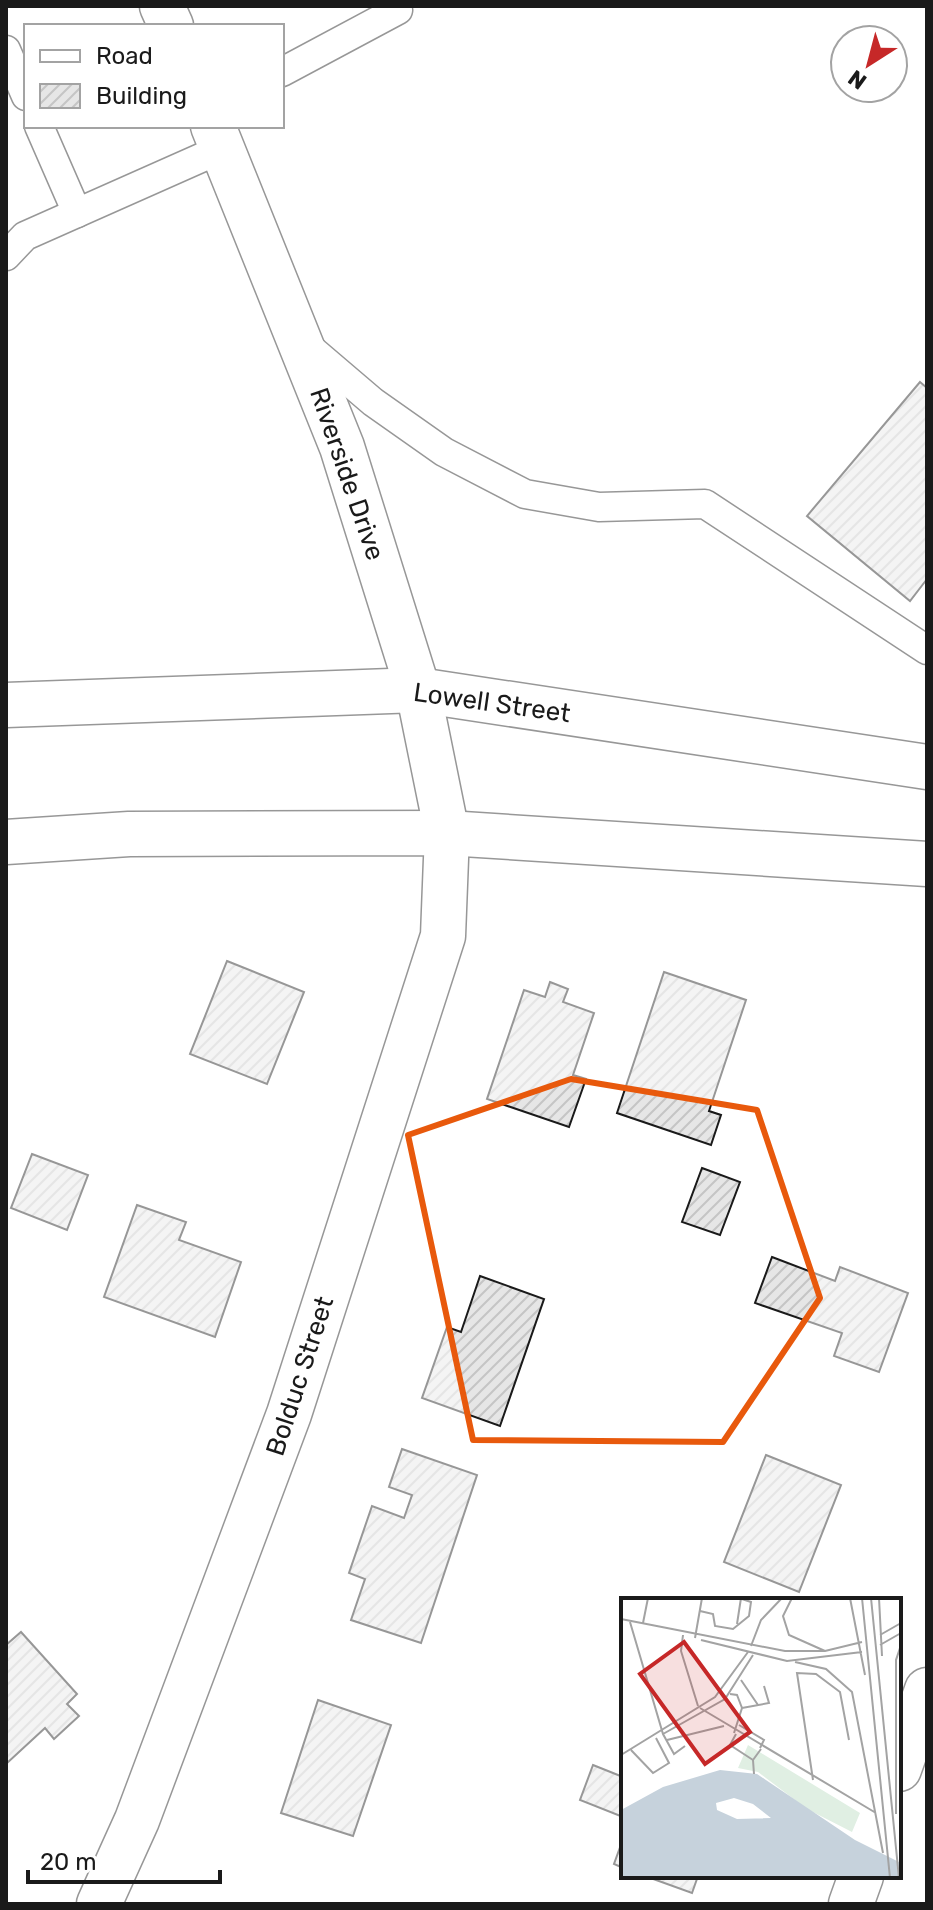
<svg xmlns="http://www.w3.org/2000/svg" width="933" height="1910" font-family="Rubik,sans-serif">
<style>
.building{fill:url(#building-hatch);stroke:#1a1a1a;stroke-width:2}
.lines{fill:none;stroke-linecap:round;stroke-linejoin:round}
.service-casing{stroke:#1a1a1a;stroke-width:31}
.minor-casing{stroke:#1a1a1a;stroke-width:47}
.secondary-casing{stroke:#1a1a1a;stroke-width:47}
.primary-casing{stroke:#1a1a1a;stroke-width:47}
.service{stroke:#fff;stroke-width:28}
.minor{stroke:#fff;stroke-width:44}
.secondary{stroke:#fff;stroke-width:44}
.primary{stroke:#fff;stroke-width:44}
.marked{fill:none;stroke:#e8590c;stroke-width:6;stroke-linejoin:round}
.labels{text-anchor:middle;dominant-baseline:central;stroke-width:6;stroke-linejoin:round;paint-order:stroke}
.street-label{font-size:26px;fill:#1a1a1a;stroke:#fff}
.inset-road{fill:none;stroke:#a3a3a3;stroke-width:2}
.view{fill:#c62828;fill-opacity:0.15;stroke:#c62828;stroke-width:4}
.inset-edge{fill:none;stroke:#1a1a1a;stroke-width:4}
</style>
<defs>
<pattern id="building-hatch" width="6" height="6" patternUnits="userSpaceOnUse" patternTransform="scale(2)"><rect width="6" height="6" fill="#e6e6e6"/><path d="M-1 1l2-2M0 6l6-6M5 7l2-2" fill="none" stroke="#c5c5c5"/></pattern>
</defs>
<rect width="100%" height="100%" fill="#fff"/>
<g class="building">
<path d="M 920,382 L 927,388 L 927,579 L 910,601 L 807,516 Z"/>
<path d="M 227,961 L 304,992 L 267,1084 L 190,1054 Z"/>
<path d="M 664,972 L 746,1000 L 709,1111 L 721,1115 L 711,1145 L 617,1113 Z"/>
<path d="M 550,982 L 568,989 L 563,1002 L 594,1013 L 573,1075 L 586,1079 L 569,1127 L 487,1099 L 524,990 L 545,997 Z"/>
<path d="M 32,1154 L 88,1175 L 67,1230 L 11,1208 Z"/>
<path d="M 702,1168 L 740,1182 L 720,1235 L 682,1222 Z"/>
<path d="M 137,1205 L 186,1222 L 179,1240 L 241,1262 L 215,1337 L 104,1297 Z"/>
<path d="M 772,1257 L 835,1281 L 840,1267 L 908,1293 L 879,1372 L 834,1356 L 842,1333 L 755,1303 Z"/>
<path d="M 480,1276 L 544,1299 L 500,1426 L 422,1398 L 447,1327 L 461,1332 Z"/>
<path d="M 402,1449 L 477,1475 L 421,1643 L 351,1620 L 365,1579 L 349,1573 L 372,1506 L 404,1518 L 412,1495 L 389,1487 Z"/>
<path d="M 766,1455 L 841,1485 L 799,1592 L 724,1562 Z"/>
<path d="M 21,1632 L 77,1694 L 67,1704 L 79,1716 L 54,1739 L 45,1728 L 6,1764 L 6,1645 Z"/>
<path d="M 318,1700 L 391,1725 L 353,1836 L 281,1813 Z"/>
<path d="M 593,1765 L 623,1777 L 623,1817 L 580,1800 Z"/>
<path d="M 623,1839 L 623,1868 L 614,1864 Z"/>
<path d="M 645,1876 L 698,1876 L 692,1893 Z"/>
</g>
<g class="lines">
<defs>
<g id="service">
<path d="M 6,50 L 26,96"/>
<path d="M 282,72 L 398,10 L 396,6"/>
<path d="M 39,126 L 77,213"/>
<path d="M 6,256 L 25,236 L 221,149"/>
<path d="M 305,344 L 373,402 L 444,452 L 525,494 L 599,507 L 705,504 L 927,650"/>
</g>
<g id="minor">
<path d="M 899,1769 L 927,1690"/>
<path d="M 99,1904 L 137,1820 L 289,1414 L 443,936 L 447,833"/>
<path d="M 851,1904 L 861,1876"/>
</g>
<g id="secondary">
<path d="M 162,6 L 171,26"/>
<path d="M 213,126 L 342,447 L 418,690 L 447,833"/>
</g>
<g id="primary">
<path d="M 6,705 L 418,690 L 927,767"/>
<path d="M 6,842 L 129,834 L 447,833 L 927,864"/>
</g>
</defs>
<use href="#service" class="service-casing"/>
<use href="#minor" class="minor-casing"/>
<use href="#secondary" class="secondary-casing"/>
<use href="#primary" class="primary-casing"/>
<use href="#service" class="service"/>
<use href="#minor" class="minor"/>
<use href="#secondary" class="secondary"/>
<use href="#primary" class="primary"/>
</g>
<path d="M0 0H933V1910H0ZM 571,1079 L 757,1110 L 820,1298 L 723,1442 L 473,1440 L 408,1135 Z" fill="#fff" fill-opacity=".55" fill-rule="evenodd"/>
<path class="marked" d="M 571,1079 L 757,1110 L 820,1298 L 723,1442 L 473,1440 L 408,1135 Z"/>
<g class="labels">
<g class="street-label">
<text transform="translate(347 474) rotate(71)">Riverside Drive</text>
<text transform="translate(492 703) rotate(8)">Lowell Street</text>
<text transform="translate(300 1376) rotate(-72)">Bolduc Street</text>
</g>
</g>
<g transform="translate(621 1598)">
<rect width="280" height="280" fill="#fff"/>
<path d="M 127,147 L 239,215 L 231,234 L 186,211 L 137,174 L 117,170 Z" fill="#e0efe3"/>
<path d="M 99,172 L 136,176 L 234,242 L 280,265 L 280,280 L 0,280 L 0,212 L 42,189 ZM 113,200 L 132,206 L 150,220 L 116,221 L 96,212 L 95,205 Z" fill="#c6d2dc" fill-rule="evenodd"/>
<path class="inset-road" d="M 171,0 L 162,18 L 168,37 L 204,53M 229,0 L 244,77M 241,0 L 269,280M 250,0 L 278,280M 258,0 L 261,58M 79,13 L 92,16 L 94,28 L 112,31 L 128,18 L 130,4 L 121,1M 0,21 L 164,53 L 204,53 L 241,44M 9,24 L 42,136 L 53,156 L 64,148M 22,25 L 27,0M 116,26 L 120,0M 62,37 L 60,53 L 77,108M 259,37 L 280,25M 74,40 L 81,0M 80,42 L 166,63 L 241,54M 259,47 L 280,35M 130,48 L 140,22 L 161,0M 174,64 L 205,71 L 231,94 L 262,255M 120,82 L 137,107M 109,96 L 116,97 L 121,110 L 113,135M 79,110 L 255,215M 121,110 L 148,105 L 143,88M 118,127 L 143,142 L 139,150M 42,136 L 104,101 L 132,57M 115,136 L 109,147 L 132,162M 46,142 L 103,128M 10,152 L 32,175 L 48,165 L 35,140M 0,157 L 94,99 L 127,54M 133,176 L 132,162 L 140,151M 192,182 L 176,75 L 195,76 L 219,94 L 228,142M 275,216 L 275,62 L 280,47"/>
<path class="view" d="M 63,44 L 129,134 L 84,166 L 19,76 Z"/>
<rect width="280" height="280" class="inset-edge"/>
</g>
<rect width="933" height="1910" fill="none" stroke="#1a1a1a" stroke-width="16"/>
<rect x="24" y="24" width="260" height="104" fill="#ffffff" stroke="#a3a3a3" stroke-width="2"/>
<rect x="40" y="50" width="40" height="12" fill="#ffffff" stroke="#a3a3a3" stroke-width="2"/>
<text x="96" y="64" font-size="24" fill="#1a1a1a">Road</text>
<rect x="40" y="84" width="40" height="24" fill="url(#building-hatch)" stroke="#a3a3a3" stroke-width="2"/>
<text x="96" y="104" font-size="24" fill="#1a1a1a">Building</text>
<g transform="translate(869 64) rotate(216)"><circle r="38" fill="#ffffff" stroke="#a3a3a3" stroke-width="2"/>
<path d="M0-6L14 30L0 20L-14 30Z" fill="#c62828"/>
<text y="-12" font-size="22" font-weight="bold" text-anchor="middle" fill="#1a1a1a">N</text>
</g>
<path d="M28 1870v12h192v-12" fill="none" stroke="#1a1a1a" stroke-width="4"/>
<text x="40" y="1870" font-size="24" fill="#1a1a1a" stroke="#ffffff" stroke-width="6" paint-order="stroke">20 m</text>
</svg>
